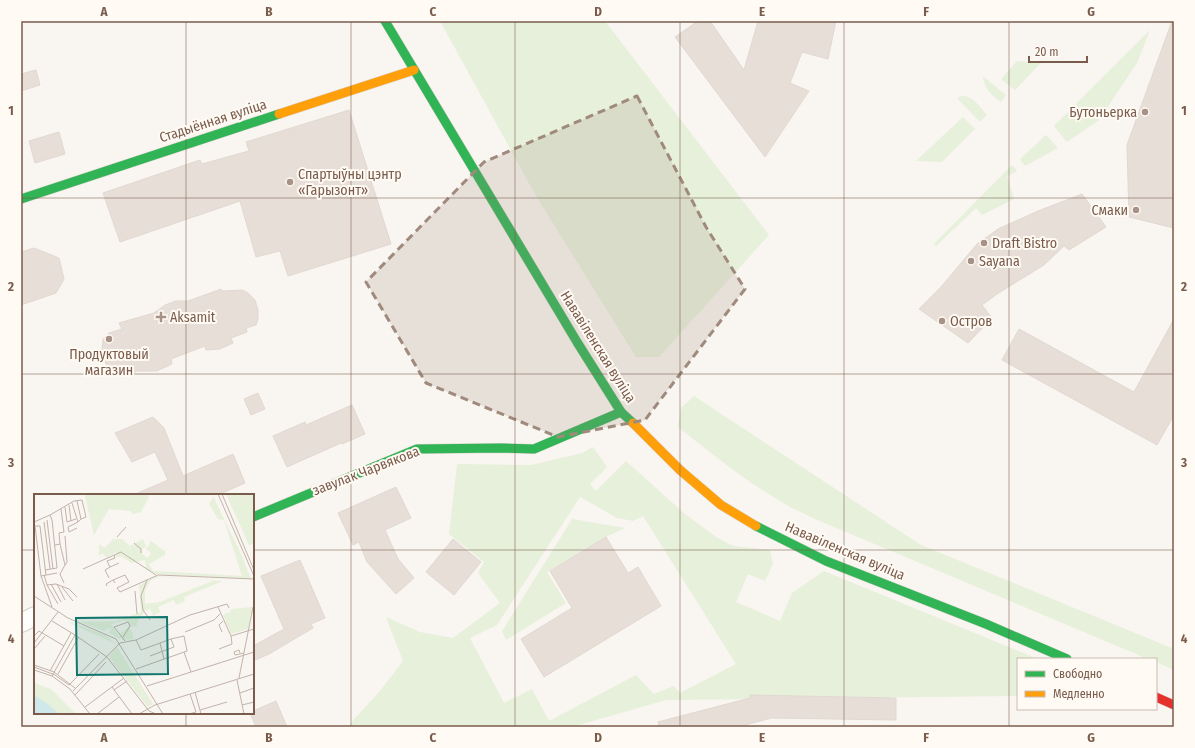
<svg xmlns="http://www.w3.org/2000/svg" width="1195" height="748" font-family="'Fira Sans Condensed',sans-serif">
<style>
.green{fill:#e7f0db;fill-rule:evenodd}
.building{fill:#e6ded7;stroke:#e2d8d2}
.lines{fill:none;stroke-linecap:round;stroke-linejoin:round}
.street-casing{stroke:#d7d1cb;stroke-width:20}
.fast-casing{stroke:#d9d2cb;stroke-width:10}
.slow-casing{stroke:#d9d2cb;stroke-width:10}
.jam-casing{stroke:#d9d2cb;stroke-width:10}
.street{stroke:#fefefd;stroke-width:18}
.fast{stroke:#30b455;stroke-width:9}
.slow{stroke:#ff9f0a;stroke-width:9}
.jam{stroke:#e5322d;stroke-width:9}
.marked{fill:#9f8a7d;fill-opacity:0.2;stroke:#9f8a7d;stroke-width:3;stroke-dasharray:8 5;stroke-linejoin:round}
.grid{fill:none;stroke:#7a5c4d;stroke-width:1;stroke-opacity:0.55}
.poi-dot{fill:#a69286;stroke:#fffaf3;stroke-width:1.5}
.labels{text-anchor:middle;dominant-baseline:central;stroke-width:4;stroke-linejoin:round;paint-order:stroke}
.poi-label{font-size:14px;fill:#7a5c4d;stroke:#fffaf3;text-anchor:start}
.street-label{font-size:14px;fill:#7a5c4d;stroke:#fffaf3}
.inset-road{fill:none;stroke:#c2b3aa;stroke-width:1}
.view{fill:#0f766e;fill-opacity:0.15;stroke:#0f766e;stroke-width:2}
.inset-edge{fill:none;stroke:#7a5c4d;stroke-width:2}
.neatline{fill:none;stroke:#7a5c4d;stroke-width:1.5}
.grid-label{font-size:13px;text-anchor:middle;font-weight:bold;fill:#7a5c4d}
</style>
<rect width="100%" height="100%" fill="#f9f5f0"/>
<g class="green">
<path d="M 440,21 L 605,21 L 769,235 L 659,357 L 636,357 L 536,196 Z"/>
<path d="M 1150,30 L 1137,63 L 1099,120 L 1067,142 L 1054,126 Z"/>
<path d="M 1017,61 L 1041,63 L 1015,90 L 1001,79 Z"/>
<path d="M 983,76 L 1006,95 L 1001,102 C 991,94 984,90 983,76 Z"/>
<path d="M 961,96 C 973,95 980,107 987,115 L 980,122 L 957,98 Z"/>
<path d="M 963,117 L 975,129 L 942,162 L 916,161 Z"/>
<path d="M 1046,135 L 1058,148 L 1025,166 L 1020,159 Z"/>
<path d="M 1012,165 L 1017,171 L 1007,176 L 1014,199 L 982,215 L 976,208 L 936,246 L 934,244 Z"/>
<path d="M 694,396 L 921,545 L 1174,649 L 1174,670 L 1156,662 L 1156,659 L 1148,659 L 815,519 C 805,514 795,510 785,504 C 747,482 712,454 678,427 L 681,408 Z"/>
<path d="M 593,447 L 607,467 L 590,484 L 596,491 L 626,461 L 685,514 L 716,537 L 733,546 L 770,550 L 773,564 L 765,581 L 748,574 L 736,602 L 780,621 L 792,593 L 824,571 L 1038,659 L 1018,659 L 1018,696 L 666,700 L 572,727 L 347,727 L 380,691 L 403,661 L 386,617 L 420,632 L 453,638 L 500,603 L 478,573 L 484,562 L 449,534 L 457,464 L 531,465 L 582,453 ZM 580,497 L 617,518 L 633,521 L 643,516 L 736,664 L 680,693 L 674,686 L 654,694 L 636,675 L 549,721 L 532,689 L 504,703 L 470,638 L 497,625 Z"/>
<path d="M 572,519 L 625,528 L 606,537 L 547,572 L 566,603 L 506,640 L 502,631 Z"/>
</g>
<g class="building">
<path d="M 698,21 L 710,21 L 744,70 L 758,21 L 836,21 L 828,59 L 802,52 L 790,83 L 809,91 L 765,157 L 675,37 Z"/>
<path d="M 1172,21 L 1174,21 L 1174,228 L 1129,217 L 1127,145 Z"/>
<path d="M 36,70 L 40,85 L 21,91 L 21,74 Z"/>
<path d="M 349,110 L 391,244 L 288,276 L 280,251 L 256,257 L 240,201 L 120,242 L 103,193 L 200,160 L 202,164 L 249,151 L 246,142 Z"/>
<path d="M 59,132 L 65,154 L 35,163 L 29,141 Z"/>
<path d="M 1082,194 L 1106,227 L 1069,250 L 1064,246 L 1044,265 L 997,294 L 982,305 L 992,318 L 968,343 L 919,309 L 941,287 L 977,244 L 998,229 L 1038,211 Z"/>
<path d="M 34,248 L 59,258 L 64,279 L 56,293 L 21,305 L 21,252 Z"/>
<path d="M 221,289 L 222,291 L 242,290 L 248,293 L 255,300 L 258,310 L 258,319 L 256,325 L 246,328 L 247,332 L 231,338 L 233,343 L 220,349 L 206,350 L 205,346 L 171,359 L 172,364 L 157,371 L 137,371 L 129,374 L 113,371 L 106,364 L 102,351 L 103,339 L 109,333 L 122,329 L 119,323 L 154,313 L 165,305 L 176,301 L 188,301 Z"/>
<path d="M 1174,319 L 1174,415 L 1157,445 L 1002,360 L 1019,329 L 1134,392 Z"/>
<path d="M 258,393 L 265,409 L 251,415 L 244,399 Z"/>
<path d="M 352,405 L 365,434 L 342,444 L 341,443 L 287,467 L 273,436 L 305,422 L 306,425 Z"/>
<path d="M 153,417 L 164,428 L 183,476 L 233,454 L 245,483 L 218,495 L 133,495 L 168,480 L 155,452 L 132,462 L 115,433 Z"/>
<path d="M 396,487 L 411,518 L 385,530 L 398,559 L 414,578 L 396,594 L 367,562 L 359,542 L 353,545 L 338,513 Z"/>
<path d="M 606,537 L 628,573 L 638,567 L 661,606 L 544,677 L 521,639 L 572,608 L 550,571 Z"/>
<path d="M 453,539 L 481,562 L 454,595 L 426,572 Z"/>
<path d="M 300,560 L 325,618 L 311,624 L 313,628 L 269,654 L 253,661 L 253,646 L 284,629 L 261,576 Z"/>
<path d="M 750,695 L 896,698 L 896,720 L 772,718 L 737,727 L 659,727 L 658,722 L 750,698 Z"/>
<path d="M 276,701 L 287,727 L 256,727 L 250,713 L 253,713 L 253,711 Z"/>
</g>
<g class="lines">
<defs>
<path id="street" d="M 21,623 L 35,616"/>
<g id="fast">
<path d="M 385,21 L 577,342 L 621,412 L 633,423"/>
<path d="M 21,199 L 279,114"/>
<path d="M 253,517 L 417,449 L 501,448 L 534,449 L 621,412"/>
<path d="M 756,526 L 826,561 L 986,624 L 1067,659"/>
</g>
<g id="slow">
<path d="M 279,114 L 414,70"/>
<path d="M 633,423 L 680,470 L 721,505 L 756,526"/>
</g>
<path id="jam" d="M 1156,697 L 1174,705"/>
</defs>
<use href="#street" class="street-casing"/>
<use href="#fast" class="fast-casing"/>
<use href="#slow" class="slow-casing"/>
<use href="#jam" class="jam-casing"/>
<use href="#street" class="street"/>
<use href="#fast" class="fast"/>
<use href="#slow" class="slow"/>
<use href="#jam" class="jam"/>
</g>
<path class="marked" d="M 637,96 L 706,227 L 745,289 L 645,420 L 558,437 L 426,383 L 366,282 L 484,162 Z"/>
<path class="grid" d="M 186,21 L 186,495M 351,21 L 351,727M 515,21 L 515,727M 680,21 L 680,727M 844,21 L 844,727M 1009,21 L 1009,727M 21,198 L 1174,198M 21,374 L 1174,374M 21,550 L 35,550M 253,550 L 1174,550M 186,713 L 186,727"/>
<g class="poi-dot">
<circle cx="1145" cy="112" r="4"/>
<circle cx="290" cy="182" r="4"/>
<circle cx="1136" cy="210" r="4"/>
<circle cx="984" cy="243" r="4"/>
<circle cx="971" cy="261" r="4"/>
<path d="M159 311h4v4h4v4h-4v4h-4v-4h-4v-4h4z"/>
<circle cx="942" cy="321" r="4"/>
<circle cx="109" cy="339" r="4"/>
</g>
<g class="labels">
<g class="poi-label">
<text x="1137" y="112" text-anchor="end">Бутоньерка</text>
<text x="298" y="174">Спартыўны цэнтр<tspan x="298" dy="16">«Гарызонт»</tspan></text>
<text x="1128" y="210" text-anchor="end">Смаки</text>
<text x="992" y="243">Draft Bistro</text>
<text x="979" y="261">Sayana</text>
<text x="170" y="317">Aksamit</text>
<text x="950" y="321">Остров</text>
<text x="109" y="354" text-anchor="middle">Продуктовый<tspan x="109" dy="16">магазин</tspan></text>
</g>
<g class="street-label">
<text transform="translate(213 121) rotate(-18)">Стадыённая вуліца</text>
<text transform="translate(598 347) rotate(58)">Нававіленская вуліца</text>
<text transform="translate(366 471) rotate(-21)">завулак Чарвякова</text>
<text transform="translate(845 551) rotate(23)">Нававіленская вуліца</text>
</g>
</g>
<g transform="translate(34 494)">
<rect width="220" height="220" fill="#f9f5f0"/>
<path d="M 56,0 L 114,0 L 115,3 L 107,18 L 99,20 L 96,17 L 75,15 L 60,41 L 51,2 ZM 178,0 L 208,62 L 217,85 L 123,80 L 112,75 L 111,66 L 97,69 L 88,63 L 82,63 L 82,58 L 72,64 L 69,59 L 65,62 L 65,50 L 71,54 L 79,45 L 88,45 L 96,52 L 109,45 L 112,53 L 108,55 L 108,60 L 114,64 L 117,59 L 112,55 L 117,47 L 130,57 L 131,55 L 131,61 L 115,70 L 119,77 L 208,82 L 190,26 L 184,25 L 175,10 L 179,4 ZM 192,0 L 220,0 L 220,50 L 215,51 ZM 122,82 L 189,87 L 150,103 L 151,107 L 142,111 L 140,106 L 124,113 L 126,118 L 119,122 L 116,115 L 111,117 L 102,130 L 104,133 L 99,132 L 95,134 L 99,140 L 99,145 L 88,146 L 88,143 L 86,145 L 75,139 L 77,135 L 74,134 L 70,137 L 47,128 L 82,127 L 107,118 L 105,91 ZM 124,83 L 129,83 L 181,86 L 126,108 L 111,110 L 111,96 L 117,86 ZM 91,126 L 97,131 L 86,140 L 89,143 L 84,141 L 77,130 ZM 218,113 L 214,135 L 197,140 L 189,121 L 196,118 L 197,115 ZM 37,128 L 71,141 L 82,150 L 36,129 ZM 83,153 L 119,210 L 114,213 L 75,163 ZM 0,189 L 17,195 L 42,220 L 25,220 L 0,201 Z" fill="#e7f0db" fill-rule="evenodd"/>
<path d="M 0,201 L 14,210 L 25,220 L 0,220 Z" fill="#d0e8ea"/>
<path class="inset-road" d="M 184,0 L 220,82M 188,0 L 220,76M 43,7 L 47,25 L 44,28M 38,9 L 44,28 L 34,33 L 35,38 L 43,34M 35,11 L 37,27M 31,13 L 33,28 L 42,25M 16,21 L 40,7 L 48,6 L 52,23 L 47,25M 13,26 L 19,75M 0,28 L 16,21 L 18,26 L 23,74 L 11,76M 10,28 L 16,75M 31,42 L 33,68 L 31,71M 83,43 L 92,33M 100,49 L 107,55 L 107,59M 26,50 L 31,71 L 26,80 L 30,89M 21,51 L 26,50 L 25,39 L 30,38 L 27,15M 80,61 L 81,64 L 73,67 L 76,73 L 85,69M 49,75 L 87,58 L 122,81M 10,81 L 13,91 L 22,90 L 35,95 L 43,103M 7,82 L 1,32 L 6,32 L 12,81M 75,84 L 71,76 L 76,73M 79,86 L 91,81 L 95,88 L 83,94 L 86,98 L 124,81 L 220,85M 113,86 L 107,102 L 109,116 L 116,126M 17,90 L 27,108M 23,90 L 31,106M 13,91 L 24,110M 73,92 L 72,90 L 79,86 L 81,89M 28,93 L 39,107M 101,97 L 103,120M 0,102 L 34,124 L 82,145 L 129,220M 18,113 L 7,82 L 23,79M 184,113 L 197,142 L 220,135M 18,127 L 41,141M 151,138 L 180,126 L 186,120M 188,138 L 185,131 L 189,127M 0,142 L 5,137 L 30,152M 89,143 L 96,132 L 94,128 L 80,133 L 91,147M 102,146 L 107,156 L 137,145 L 140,153 L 116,162M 0,149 L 24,118M 126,149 L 130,165M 0,155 L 11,142M 185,155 L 198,150 L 197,142M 150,158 L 157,178M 206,159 L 205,156 L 200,158 L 201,161 L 210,159M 0,171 L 20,178 L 41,194M 0,173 L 21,181 L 35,191 L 65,160M 102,175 L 153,157 L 150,142 L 137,145M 0,176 L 18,182 L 36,195 L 56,220M 16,177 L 37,139M 24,180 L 44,144M 18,182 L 41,141 L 73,163 L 115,217 L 122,220M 205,184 L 219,113M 203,186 L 210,220M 113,192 L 220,158M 78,193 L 98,220M 80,196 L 93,187M 39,197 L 86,149 L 102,146 L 156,121 L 193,110 L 195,114M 161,198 L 167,220M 206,199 L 220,194M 41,201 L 72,168M 208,211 L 220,208M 51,213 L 90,184M 166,216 L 193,208M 63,220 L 85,203M 105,220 L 121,211 L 220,180M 155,220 L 162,218 L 156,200"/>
<path class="view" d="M 133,123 L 134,180 L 43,181 L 42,124 Z"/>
<rect width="220" height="220" class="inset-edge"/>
</g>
<rect width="1195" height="748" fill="none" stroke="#fffaf3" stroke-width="44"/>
<rect x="1017" y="658" width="140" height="52" fill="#fffaf3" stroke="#cabbb1"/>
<rect x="1025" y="671" width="20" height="6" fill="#30b455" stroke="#cabbb1"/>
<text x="1053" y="678" font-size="12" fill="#7a5c4d">Свободно</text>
<rect x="1025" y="691" width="20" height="6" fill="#ff9f0a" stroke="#cabbb1"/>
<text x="1053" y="698" font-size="12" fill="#7a5c4d">Медленно</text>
<path d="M1029 56v6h58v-6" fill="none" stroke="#7a5c4d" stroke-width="2"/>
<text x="1035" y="56" font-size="12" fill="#7a5c4d" stroke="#fffaf3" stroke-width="3" paint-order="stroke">20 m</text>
<rect x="22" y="22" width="1151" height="704" class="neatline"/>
<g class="grid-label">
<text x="104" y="16">A</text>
<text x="269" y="16">B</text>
<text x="433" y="16">C</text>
<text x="598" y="16">D</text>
<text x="762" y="16">E</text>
<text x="926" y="16">F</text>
<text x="1091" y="16">G</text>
<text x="11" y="115">1</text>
<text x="1184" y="115">1</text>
<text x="11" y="291">2</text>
<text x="1184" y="291">2</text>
<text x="11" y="467">3</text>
<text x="1184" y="467">3</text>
<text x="11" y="643">4</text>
<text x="1184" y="643">4</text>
<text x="104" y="742">A</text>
<text x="269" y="742">B</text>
<text x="433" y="742">C</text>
<text x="598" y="742">D</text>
<text x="762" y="742">E</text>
<text x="926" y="742">F</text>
<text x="1091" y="742">G</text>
</g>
</svg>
